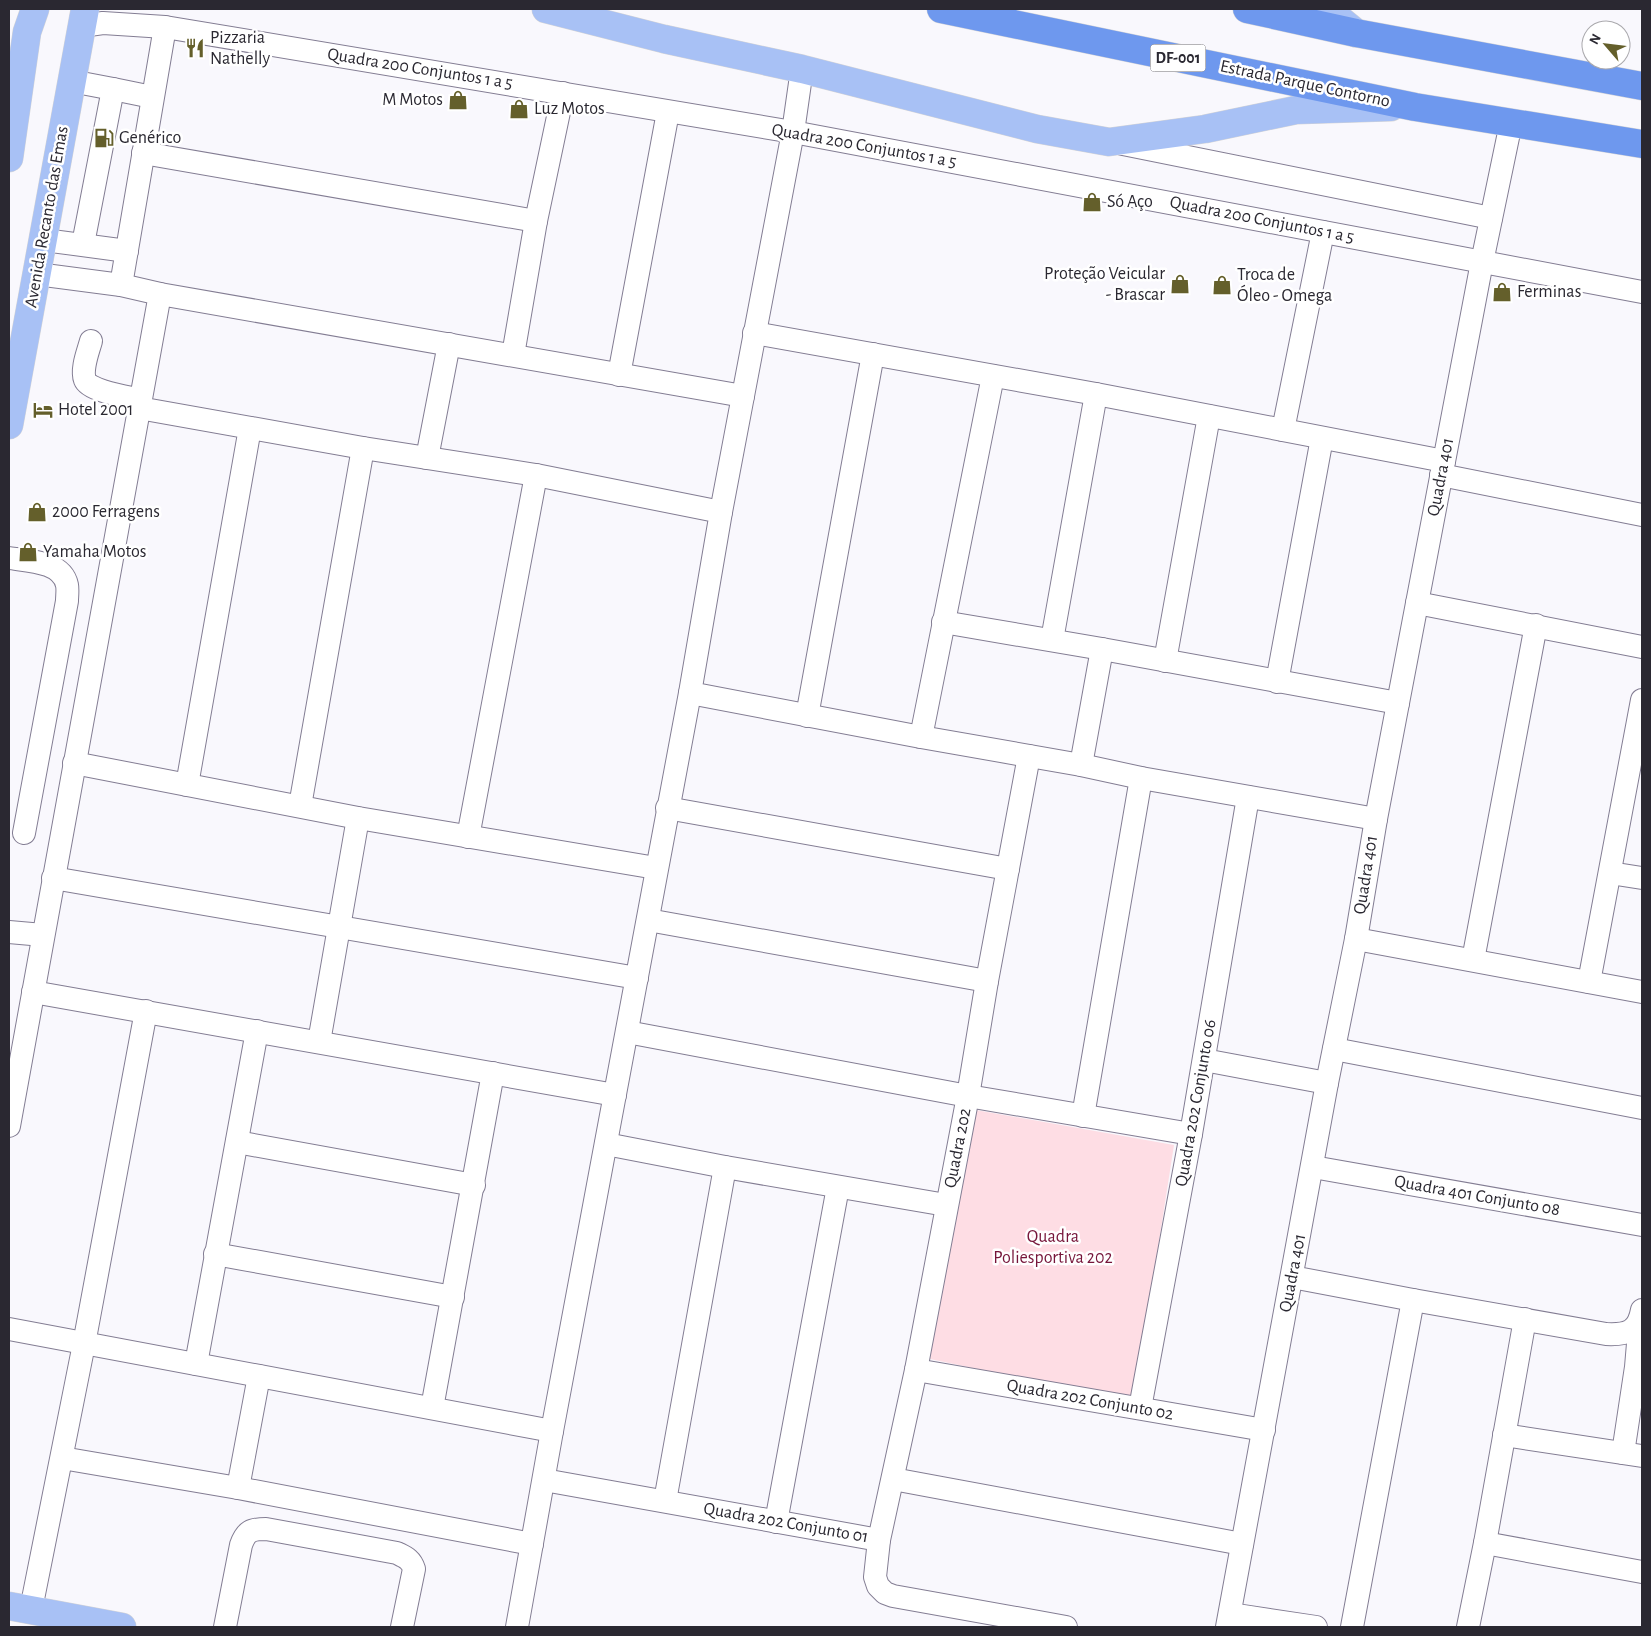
<svg xmlns="http://www.w3.org/2000/svg" width="1651" height="1636" font-family="'Alegreya Sans',sans-serif">
<style>
.green{fill:#fedde4}
.lines{fill:none;stroke-linecap:round;stroke-linejoin:round}
.minor-casing{stroke:#837d93;stroke-width:24}
.major-casing{stroke:#d4d4d6;stroke-width:29}
.highway-casing{stroke:#d4d4d6;stroke-width:29}
.minor{stroke:#fff;stroke-width:22}
.major{stroke:#a8c1f5;stroke-width:28}
.highway{stroke:#6e98ee;stroke-width:28}
.labels{text-anchor:middle;dominant-baseline:central;stroke-width:5;stroke-linejoin:round;paint-order:stroke}
.shield{fill:#fff;stroke:#6a686f;stroke-width:1}
.shield-label{font-size:16px;font-weight:bold;fill:#2a2831}
.poi-label{font-size:18px;fill:#2a2831;stroke:#fff;text-anchor:start}
.street-label{font-size:18px;fill:#2a2831;stroke:#fff}
.park-label{font-size:18px;fill:#76153a;stroke:#fff}
</style>
<rect width="100%" height="100%" fill="#f9f8fd"/>
<path class="green" d="M 970,1109 L 1174,1145 L 1134,1402 L 930,1359 Z"/>
<g class="lines">
<defs>
<g id="minor">
<path d="M 82,26 L 103,23 L 165,27 L 793,132 L 1642,292"/>
<path d="M 71,81 L 113,89 L 83,244"/>
<path d="M 113,89 L 152,97"/>
<path d="M 1123,144 L 1491,218"/>
<path d="M 143,153 L 536,221"/>
<path d="M 44,240 L 127,251"/>
<path d="M 37,274 L 121,285 L 160,294"/>
<path d="M 121,285 L 165,27"/>
<path d="M 754,333 L 1096,394 L 1444,461"/>
<path d="M 91,341 C 88,352 81,369 85,380 C 89,391 129,397 141,400"/>
<path d="M 513,355 L 536,221 L 563,93"/>
<path d="M 619,375 L 668,112"/>
<path d="M 139,408 L 363,448 L 536,475 L 721,512"/>
<path d="M 1283,430 L 1323,232"/>
<path d="M 427,458 L 449,344"/>
<path d="M 1441,475 L 1642,515"/>
<path d="M 9,558 C 28,561 62,561 67,585 C 68,590 67,596 67,601 L 24,833"/>
<path d="M 1417,603 L 1642,647"/>
<path d="M 943,622 L 1102,649 L 1398,703"/>
<path d="M 1052,640 L 1096,394"/>
<path d="M 1165,661 L 1209,416"/>
<path d="M 1277,682 L 1322,438"/>
<path d="M 690,693 L 921,737 L 1081,765 L 1141,778 L 1376,819"/>
<path d="M 807,716 L 873,354"/>
<path d="M 921,737 L 993,376"/>
<path d="M 1029,756 L 987,981 L 968,1096 L 916,1370 L 879,1540 L 875,1577 L 878,1586 L 885,1593 L 893,1596 L 1066,1627"/>
<path d="M 74,763 L 358,818 L 656,868"/>
<path d="M 1081,765 L 1102,649"/>
<path d="M 187,785 L 250,428"/>
<path d="M 300,806 L 363,448"/>
<path d="M 667,808 L 1008,869"/>
<path d="M 468,837 L 536,475"/>
<path d="M 1610,873 L 1642,878"/>
<path d="M 53,878 L 637,978"/>
<path d="M 648,920 L 987,981"/>
<path d="M 9,932 L 43,935"/>
<path d="M 1356,939 L 1642,992"/>
<path d="M 1473,960 L 1536,625"/>
<path d="M 1589,982 L 1642,700"/>
<path d="M 33,992 L 615,1095"/>
<path d="M 627,1032 L 968,1096 L 1191,1134"/>
<path d="M 319,1042 L 358,818"/>
<path d="M 1334,1049 L 1642,1108"/>
<path d="M 1204,1060 L 1327,1083"/>
<path d="M 1083,1116 L 1141,778"/>
<path d="M 9,1126 L 160,294 L 743,396"/>
<path d="M 237,1142 L 474,1185"/>
<path d="M 606,1144 L 725,1167 L 946,1205"/>
<path d="M 1313,1167 L 1642,1225"/>
<path d="M 215,1254 L 453,1297"/>
<path d="M 1292,1277 L 1413,1300 L 1606,1334 C 1627,1335 1638,1332 1642,1310"/>
<path d="M 9,1329 L 552,1431"/>
<path d="M 196,1364 L 257,1031"/>
<path d="M 916,1370 L 1264,1430"/>
<path d="M 432,1408 L 493,1073"/>
<path d="M 1140,1408 L 1191,1134 L 1248,797"/>
<path d="M 1504,1435 L 1642,1456"/>
<path d="M 1623,1453 L 1636,1367 L 1640,1320"/>
<path d="M 62,1458 L 238,1488 L 532,1544"/>
<path d="M 893,1479 L 1242,1544"/>
<path d="M 544,1480 L 879,1540"/>
<path d="M 238,1488 L 259,1376"/>
<path d="M 665,1501 L 725,1167"/>
<path d="M 776,1522 L 838,1187"/>
<path d="M 1485,1543 L 1642,1572"/>
<path d="M 31,1609 L 84,1344 L 146,1011"/>
<path d="M 1230,1614 L 1316,1627"/>
<path d="M 225,1627 L 241,1545 C 246,1531 251,1529 266,1529 L 397,1553 C 405,1557 411,1559 414,1569 L 402,1627"/>
<path d="M 517,1627 L 552,1431 L 690,693 L 721,512 L 793,132 L 802,69"/>
<path d="M 1227,1627 L 1327,1083 L 1356,939 L 1376,819 L 1398,703 L 1482,262 L 1511,123"/>
<path d="M 1352,1627 L 1413,1300"/>
<path d="M 1468,1627 L 1485,1543 L 1525,1319"/>
</g>
<g id="major">
<path d="M 546,9 L 664,39 L 802,69 L 1037,129 L 1109,142 L 1205,129 L 1296,110 L 1391,107"/>
<path d="M 1327,9 L 1356,33"/>
<path d="M 9,158 L 27,32 L 35,9"/>
<path d="M 9,425 L 85,9"/>
<path d="M 9,1606 L 122,1627"/>
</g>
<g id="highway">
<path d="M 941,9 L 1415,107 L 1642,144"/>
<path d="M 1247,9 L 1356,33 L 1642,86"/>
</g>
</defs>
<use href="#minor" class="minor-casing"/>
<use href="#major" class="major-casing"/>
<use href="#highway" class="highway-casing"/>
<use href="#minor" class="minor"/>
<use href="#major" class="major"/>
<use href="#highway" class="highway"/>
</g>
<defs>
<symbol id="restaurant-bare" viewBox="-9 -9 18 18"><path d="M-5-6h1v4h1v-4h1v4h1v-4h1v5L-1.5 .5V6h-2V.5L-5-1ZM5-6V6H3V1.5H1.5Q1.5-4 5-6Z" fill="#645f2b" stroke="#fff" stroke-width="2.5" paint-order="stroke"/></symbol>
<symbol id="shop-bare" viewBox="-9 -9 18 18"><path d="M-5-2.5h2.3a2.7 3.5 0 0 1 5.4 0H5L5.5 6h-11ZM-1.5-2.5h3a1.5 2.3 0 0 0-3 0Z" fill="#645f2b" stroke="#fff" stroke-width="2.5" paint-order="stroke"/></symbol>
<symbol id="fuel-bare" viewBox="-9 -9 18 18"><path d="M-5.5-6h7V0h2V4h1.3V-2.5L3-4.5l.8-.8L6-3V5H2.5V1h-1V6h-7ZM-4.2-4.7v3.2H.2V-4.7Z" fill="#645f2b" stroke="#fff" stroke-width="2.5" paint-order="stroke"/></symbol>
<symbol id="hotel-bare" viewBox="-9 -9 18 18"><path d="M-6-4.5h1.5V1H6V5H4.5V3h-9V5H-6ZM-4 0a1.8 1.8 0 1 1 3.6 0ZM.5 0V-2.5h3Q6-2.5 6 0Z" fill="#645f2b" stroke="#fff" stroke-width="2.5" paint-order="stroke"/></symbol>
</defs>
<g fill-rule="evenodd">
<use href="#restaurant-bare" x="181" y="34" width="28" height="28"/>
<use href="#shop-bare" x="444" y="86" width="28" height="28"/>
<use href="#shop-bare" x="505" y="95" width="28" height="28"/>
<use href="#fuel-bare" x="90" y="124" width="28" height="28"/>
<use href="#shop-bare" x="1078" y="188" width="28" height="28"/>
<use href="#shop-bare" x="1166" y="270" width="28" height="28"/>
<use href="#shop-bare" x="1208" y="271" width="28" height="28"/>
<use href="#shop-bare" x="1488" y="278" width="28" height="28"/>
<use href="#hotel-bare" x="29" y="396" width="28" height="28"/>
<use href="#shop-bare" x="23" y="498" width="28" height="28"/>
<use href="#shop-bare" x="14" y="538" width="28" height="28"/>
</g>
<g class="labels">
<rect class="shield" x="1150.5" y="44.5" width="55" height="27" rx="4"/>
<g class="shield-label">
<text x="1178" y="58">DF-001</text>
</g>
<g class="poi-label">
<text x="210" y="38">Pizzaria<tspan x="210" dy="21">Nathelly</tspan></text>
<text x="443" y="100" text-anchor="end">M Motos</text>
<text x="534" y="109">Luz Motos</text>
<text x="119" y="138">Genérico</text>
<text x="1107" y="202">Só Aço</text>
<text x="1165" y="274" text-anchor="end">Proteção Veicular<tspan x="1165" dy="21">- Brascar</tspan></text>
<text x="1237" y="275">Troca de<tspan x="1237" dy="21">Óleo - Omega</tspan></text>
<text x="1517" y="292">Ferminas</text>
<text x="58" y="410">Hotel 2001</text>
<text x="52" y="512">2000 Ferragens</text>
<text x="43" y="552">Yamaha Motos</text>
</g>
<g class="street-label">
<text transform="translate(420 69) rotate(9)">Quadra 200 Conjuntos 1 a 5</text>
<text transform="translate(1305 84) rotate(12)">Estrada Parque Contorno</text>
<text transform="translate(864 146) rotate(10)">Quadra 200 Conjuntos 1 a 5</text>
<text transform="translate(47 217) rotate(-80)">Avenida Recanto das Emas</text>
<text transform="translate(1262 220) rotate(11)">Quadra 200 Conjuntos 1 a 5</text>
<text transform="translate(1441 477) rotate(-79)">Quadra 401</text>
<text transform="translate(1366 875) rotate(-81)">Quadra 401</text>
<text transform="translate(1196 1103) rotate(-80)">Quadra 202 Conjunto 06</text>
<text transform="translate(958 1148) rotate(-79)">Quadra 202</text>
<text transform="translate(1477 1196) rotate(10)">Quadra 401 Conjunto 08</text>
<text transform="translate(1293 1273) rotate(-79)">Quadra 401</text>
<text transform="translate(1090 1400) rotate(10)">Quadra 202 Conjunto 02</text>
<text transform="translate(786 1523) rotate(10)">Quadra 202 Conjunto 01</text>
</g>
<g class="park-label">
<text x="1053" y="1237">Quadra<tspan x="1053" dy="21">Poliesportiva 202</tspan></text>
</g>
</g>
<rect width="1651" height="1636" fill="none" stroke="#2a2831" stroke-width="20"/>
<g transform="translate(1606 45) rotate(298)"><circle r="24" fill="#ffffff" stroke="#aaa9ad"/>
<path d="M0-4L9 19L0 12L-9 19Z" fill="#645f2b"/>
<text y="-8" font-size="14" font-weight="bold" text-anchor="middle" fill="#2a2831">N</text>
</g>
</svg>
